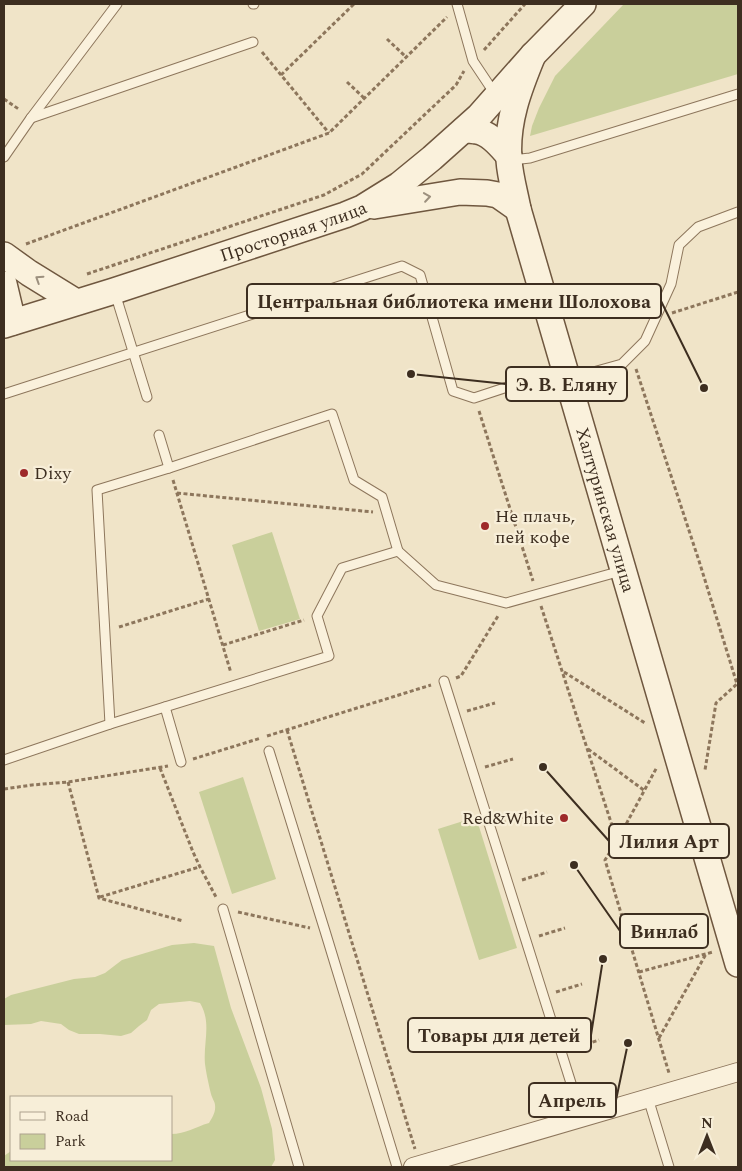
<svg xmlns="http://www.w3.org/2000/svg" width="742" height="1171" font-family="Spectral,serif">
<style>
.green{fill:#c9cf9b}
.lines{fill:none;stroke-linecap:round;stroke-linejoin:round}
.lane-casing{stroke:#8d765c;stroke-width:11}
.street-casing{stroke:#8d765c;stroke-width:20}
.secondary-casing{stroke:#6f573f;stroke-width:28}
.path{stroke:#8d765c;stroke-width:3;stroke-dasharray:4 2.5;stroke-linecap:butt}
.lane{stroke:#faf1dc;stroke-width:9}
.street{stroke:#faf1dc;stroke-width:18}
.secondary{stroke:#faf1dc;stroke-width:25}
.oneway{stroke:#9c907e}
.poi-dot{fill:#9e2a2b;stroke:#f7eed8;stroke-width:2}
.labels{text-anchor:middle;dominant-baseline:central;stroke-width:4.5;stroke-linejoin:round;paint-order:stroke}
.street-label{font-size:18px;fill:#3d2e20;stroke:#f7eed8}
.poi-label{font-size:18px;fill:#3d2e20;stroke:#f7eed8;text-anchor:start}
.leader{fill:none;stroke:#3d2e20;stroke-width:2}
.callout-dot{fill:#3d2e20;stroke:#f7eed8;stroke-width:2}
.callout{fill:#f7eed8;stroke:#3d2e20;stroke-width:2}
.callout-label{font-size:19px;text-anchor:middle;font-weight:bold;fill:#3d2e20}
</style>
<rect width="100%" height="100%" fill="#f0e4c8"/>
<g class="green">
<path d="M 624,4 L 738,4 L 738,74 L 530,136 L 532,126 L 539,108 L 555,76 Z"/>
<path d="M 272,532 L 300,619 L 259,631 L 232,545 Z"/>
<path d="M 243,777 L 276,879 L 232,894 L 199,792 Z"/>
<path d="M 476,817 L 517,948 L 479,960 L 438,829 Z"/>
<path d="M 194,943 L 214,946 L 231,1008 L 261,1088 L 272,1129 L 275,1160 L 271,1167 L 4,1167 L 4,1156 L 11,1151 L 11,1160 L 171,1160 L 171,1134 C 186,1134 195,1127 209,1123 C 212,1118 216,1112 215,1105 C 215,1102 212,1098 211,1094 C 209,1086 206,1072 205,1064 C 203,1042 212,1023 200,1003 L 190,1001 L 159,1004 L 151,1010 L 147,1020 L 139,1026 L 131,1033 L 121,1036 L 100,1034 L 79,1034 L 69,1030 L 61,1024 L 41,1021 L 31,1024 L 4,1025 L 4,999 L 11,995 L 74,979 L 95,977 L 105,973 L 122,960 L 172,945 Z"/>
</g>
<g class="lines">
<defs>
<g id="lane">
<path d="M 253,4 L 254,4"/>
<path d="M 457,4 L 473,61 L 495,94"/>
<path d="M 31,118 L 253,42"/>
<path d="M 4,157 L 31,118 L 117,4"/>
<path d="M 512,160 L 530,158 L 738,94"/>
<path d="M 115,293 L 147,397"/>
<path d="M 568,379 L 622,364 L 645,341 L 671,284 L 679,245 L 698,227 L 738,212"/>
<path d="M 4,394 L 402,266 L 420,275 L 453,391 L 474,398 L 562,369"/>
<path d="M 159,435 L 169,468"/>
<path d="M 444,681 L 582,1118"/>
<path d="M 165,707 L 181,762"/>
<path d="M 110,724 L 97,490 L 169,468 L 332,414 L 354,480 L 382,497 L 398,551"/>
<path d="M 269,751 L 325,931 L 397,1167"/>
<path d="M 4,760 L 110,724 L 329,656 L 317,616 L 342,568 L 398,551 L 436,585 L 506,603 L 621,571"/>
<path d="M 223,909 L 299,1167"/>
<path d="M 648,1098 L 669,1167"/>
</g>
<path id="street" d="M 413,1167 L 738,1072"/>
<g id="secondary">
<path id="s1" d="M 533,55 C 519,89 506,122 509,160 C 510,176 515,193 518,209 L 738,964"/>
<path d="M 464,130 C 468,130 472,130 476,131 C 490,133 500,146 509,156"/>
<path d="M 374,206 L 460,192 L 487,193 L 498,195 L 518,209"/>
<path d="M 4,255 L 29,273 L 76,302"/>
<path d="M 4,284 L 13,322"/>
<path id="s2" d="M 4,325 L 114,291 L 345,215 L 362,208 L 399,185 L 432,158 L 479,116 L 533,55 L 583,4"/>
</g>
</defs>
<use href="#lane" class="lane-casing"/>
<use href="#street" class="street-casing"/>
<use href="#secondary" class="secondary-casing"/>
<g class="path">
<path d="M 387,39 L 406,57"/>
<path d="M 484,50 L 525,4"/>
<path d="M 262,52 L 329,133"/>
<path d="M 281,75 L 354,4"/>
<path d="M 347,82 L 364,98"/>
<path d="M 4,99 L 20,110"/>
<path d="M 26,244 L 329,133 L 447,17"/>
<path d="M 87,274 L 324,195 L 362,174 L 456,85 L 464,71"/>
<path d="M 672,313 L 738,292"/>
<path d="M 636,369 L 700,564 L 737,684 L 716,703 L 705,770"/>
<path d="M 479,411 L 533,581"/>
<path d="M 173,480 L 231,673"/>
<path d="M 177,493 L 373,512"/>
<path d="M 541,606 L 617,841 L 605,860 L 669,1073"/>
<path d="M 119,627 L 209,599"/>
<path d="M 223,645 L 304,620"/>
<path d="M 564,672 L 645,723"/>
<path d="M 456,678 L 461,676 L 498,616"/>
<path d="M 467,711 L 495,703"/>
<path d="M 287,730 L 415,1149"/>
<path d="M 267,736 L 431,685"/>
<path d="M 588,749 L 645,791"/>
<path d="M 193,759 L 261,738"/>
<path d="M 485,767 L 513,759"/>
<path d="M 160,768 L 193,852 L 200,867 L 216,897"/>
<path d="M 68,782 L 99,898 L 183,921"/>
<path d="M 4,789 L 32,785 L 68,782 L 168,766"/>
<path d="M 502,823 L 530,815"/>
<path d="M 617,841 L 657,767"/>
<path d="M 522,880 L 547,872"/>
<path d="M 100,897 L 199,867"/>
<path d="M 238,912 L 310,928"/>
<path d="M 539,936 L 565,928"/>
<path d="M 639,972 L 713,952"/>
<path d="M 556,992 L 582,984"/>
<path d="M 659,1038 L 706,954"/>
<path d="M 574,1048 L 599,1040"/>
</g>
<use href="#lane" class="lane"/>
<use href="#street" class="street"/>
<use href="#secondary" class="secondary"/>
</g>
<defs><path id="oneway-chevron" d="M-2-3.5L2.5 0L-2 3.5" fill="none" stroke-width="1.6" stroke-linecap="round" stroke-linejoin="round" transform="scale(1.25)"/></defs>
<g class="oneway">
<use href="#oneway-chevron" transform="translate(427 197) rotate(-8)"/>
<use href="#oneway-chevron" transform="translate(39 279) rotate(-147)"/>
</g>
<g class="poi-dot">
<circle cx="24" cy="473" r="5"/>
<circle cx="485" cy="526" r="5"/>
<circle cx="564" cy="818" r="5"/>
</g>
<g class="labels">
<g class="street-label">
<text stroke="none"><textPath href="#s2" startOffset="304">Просторная улица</textPath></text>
<text stroke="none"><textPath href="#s1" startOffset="472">Халтуринская улица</textPath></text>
</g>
<g class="poi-label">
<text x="34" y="473">Dixy</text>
<text x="495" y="516">Не плачь,<tspan x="495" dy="21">пей кофе</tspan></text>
<text x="554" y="818" text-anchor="end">Red&amp;White</text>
</g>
</g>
<path class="leader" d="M704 388L661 301M411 374L506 384M543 767L609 841M574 865L620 931M603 959L591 1035M628 1043L616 1100"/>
<g class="callout-dot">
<circle cx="704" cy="388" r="5"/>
<circle cx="411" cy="374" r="5"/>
<circle cx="543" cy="767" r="5"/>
<circle cx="574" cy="865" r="5"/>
<circle cx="603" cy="959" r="5"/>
<circle cx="628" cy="1043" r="5"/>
</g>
<g class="callout">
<rect x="247" y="284" width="414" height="34" rx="5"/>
<rect x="506" y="367" width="121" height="34" rx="5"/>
<rect x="609" y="824" width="120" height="34" rx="5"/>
<rect x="620" y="914" width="88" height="34" rx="5"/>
<rect x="408" y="1018" width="183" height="34" rx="5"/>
<rect x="529" y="1083" width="87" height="34" rx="5"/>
</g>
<g class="callout-label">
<text x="454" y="308">Центральная библиотека имени Шолохова</text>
<text x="566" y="391">Э. В. Еляну</text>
<text x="669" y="848">Лилия Арт</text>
<text x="664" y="938">Винлаб</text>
<text x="499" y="1042">Товары для детей</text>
<text x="572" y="1107">Апрель</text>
</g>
<rect width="742" height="1171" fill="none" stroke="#3d2e20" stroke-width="10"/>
<rect x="10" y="1096" width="162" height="65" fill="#f7eed8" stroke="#ada18e"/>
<rect x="20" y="1112" width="25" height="8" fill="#faf1dc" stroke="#ada18e"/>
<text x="55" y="1121" font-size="15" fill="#3d2e20">Road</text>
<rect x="20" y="1134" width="25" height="15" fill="#c9cf9b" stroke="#ada18e"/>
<text x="55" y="1146" font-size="15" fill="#3d2e20">Park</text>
<g transform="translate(707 1136)" stroke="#f7eed8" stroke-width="4" paint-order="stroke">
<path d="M0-4L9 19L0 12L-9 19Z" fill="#3d2e20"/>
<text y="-8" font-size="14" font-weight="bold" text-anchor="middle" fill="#3d2e20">N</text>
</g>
</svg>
